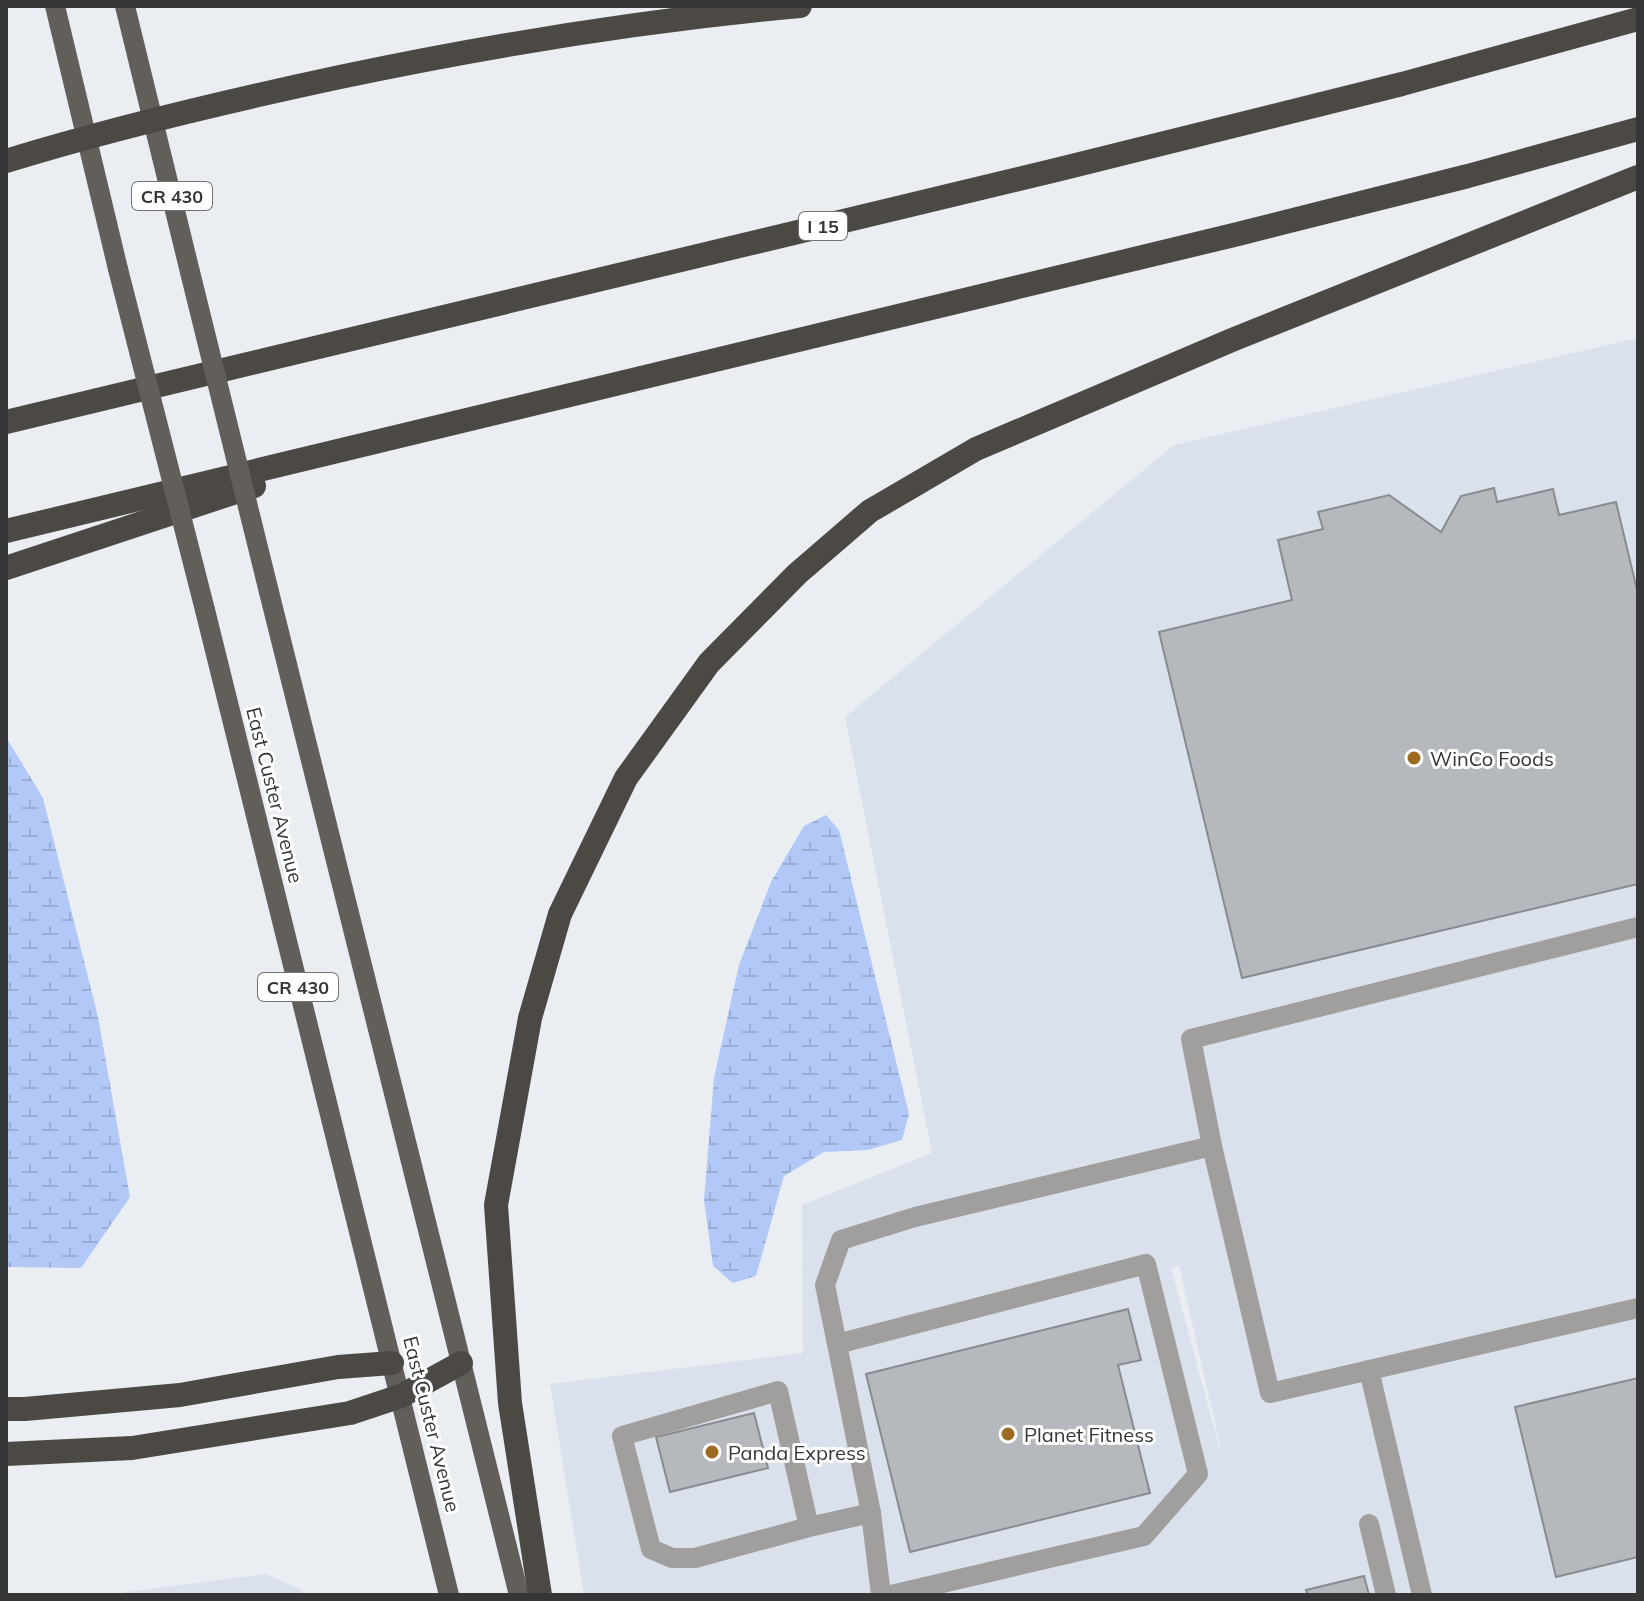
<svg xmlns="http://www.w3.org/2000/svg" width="1644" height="1601" font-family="Mulish,sans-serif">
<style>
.built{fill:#dbe1ec;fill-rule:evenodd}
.wetland{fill:url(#wetland-marsh)}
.building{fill:#b5b8bd;stroke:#888b8f;stroke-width:2}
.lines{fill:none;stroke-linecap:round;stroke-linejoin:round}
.minor{stroke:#a09f9d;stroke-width:20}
.major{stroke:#625f5b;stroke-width:20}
.highway{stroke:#4c4945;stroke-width:24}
.major-bridge{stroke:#625f5b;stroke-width:20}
.poi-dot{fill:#9d6b20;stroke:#fff;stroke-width:3}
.labels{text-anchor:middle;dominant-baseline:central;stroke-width:6;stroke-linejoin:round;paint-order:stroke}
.shield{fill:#fff;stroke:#727274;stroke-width:2}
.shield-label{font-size:18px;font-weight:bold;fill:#353638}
.poi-label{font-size:20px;fill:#353638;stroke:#fff;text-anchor:start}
.street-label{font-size:20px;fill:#353638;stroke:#fff}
</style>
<defs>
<pattern id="wetland-marsh" width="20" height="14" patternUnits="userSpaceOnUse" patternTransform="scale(2)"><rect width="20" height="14" fill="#b2c9f7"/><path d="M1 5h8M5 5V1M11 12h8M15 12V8" fill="none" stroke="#9aadd4"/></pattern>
</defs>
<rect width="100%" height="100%" fill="#eaedf2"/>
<g class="built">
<path d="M 1638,338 L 1638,1595 L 584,1595 L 550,1384 L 803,1353 L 802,1205 L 932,1153 L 845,717 L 1174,445 ZM 1179,1266 L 1221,1449 L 1220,1450 L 1171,1268 Z"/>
<path d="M 266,1574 L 302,1590 L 303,1595 L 104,1595 Z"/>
</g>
<g class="wetland">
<path d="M 6,737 L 43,798 L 98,1017 L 130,1197 L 81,1268 L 6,1267 Z"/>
<path d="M 826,815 L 839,830 L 909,1114 L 902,1140 L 868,1150 L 824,1152 L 784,1176 L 756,1276 L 733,1283 L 713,1266 L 704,1200 L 714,1078 L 739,965 L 771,882 L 804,826 Z"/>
</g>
<g class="building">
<path d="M 1494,488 L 1497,502 L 1553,489 L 1559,515 L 1616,502 L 1638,594 L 1638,884 L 1242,978 L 1159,632 L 1292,600 L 1278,540 L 1323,529 L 1318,512 L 1389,495 L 1441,532 L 1461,496 Z"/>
<path d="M 1128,1309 L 1141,1360 L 1118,1365 L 1150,1493 L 910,1552 L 866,1374 Z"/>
<path d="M 1638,1378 L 1638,1557 L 1556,1577 L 1515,1407 Z"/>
<path d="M 754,1413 L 768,1468 L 670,1492 L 656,1437 Z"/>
<path d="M 1364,1576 L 1369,1595 L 1308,1595 L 1306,1590 Z"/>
</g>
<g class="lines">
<g class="minor">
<path d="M 1638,927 L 1191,1039 L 1212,1146 L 1270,1393 L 1638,1308"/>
<path d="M 837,1344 L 825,1285 L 841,1240 L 915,1217 L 1212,1146"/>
<path d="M 1369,1370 L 1422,1595"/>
<path d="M 871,1513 L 837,1344 L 1146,1264 L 1198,1474 L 1144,1536 L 891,1595"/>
<path d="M 1369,1524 L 1386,1595"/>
<path d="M 809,1527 L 778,1391 L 622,1436 L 651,1549 L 672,1558 L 695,1558 L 809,1527 L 871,1513 L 881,1595"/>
</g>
<g class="major">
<path d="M 55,6 L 118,269"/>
<path d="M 125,6 L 190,272"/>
<path d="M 269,592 L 519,1595"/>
<path d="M 205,610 L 449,1595"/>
</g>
<g class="highway">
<path d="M 6,161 C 116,127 228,101 340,77 C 492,45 646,20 800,6"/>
<path d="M 6,422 L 1056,170 L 1402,84 L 1638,19"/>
<path d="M 6,531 L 1238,234 L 1468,176 L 1638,129"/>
<path d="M 6,568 L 254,486"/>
<path d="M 6,1409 L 25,1409 L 180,1395 L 338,1367 L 392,1363"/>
<path d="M 6,1454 L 132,1448 L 350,1413 L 401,1396 L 461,1363"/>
<path d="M 540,1595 L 510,1403 L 496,1205 L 530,1018 L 560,914 L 626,778 L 709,663 L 797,574 L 870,511 L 976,449 L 1232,340 L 1638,177"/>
</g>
<g class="major-bridge">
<path d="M 118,269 L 205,610"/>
<path d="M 190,272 L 269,592"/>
</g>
</g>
<g class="poi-dot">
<circle cx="1414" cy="758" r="8"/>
<circle cx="1008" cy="1434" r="8"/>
<circle cx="712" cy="1452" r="8"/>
</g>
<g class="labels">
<g class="shield">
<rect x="132" y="182" width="80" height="28" rx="6"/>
<rect x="799" y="212" width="48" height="28" rx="6"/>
<rect x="258" y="973" width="80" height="28" rx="6"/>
</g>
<g class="shield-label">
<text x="172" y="196">CR 430</text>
<text x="823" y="226">I 15</text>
<text x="298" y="987">CR 430</text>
</g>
<g class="poi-label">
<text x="1430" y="758">WinCo Foods</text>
<text x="1024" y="1434">Planet Fitness</text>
<text x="728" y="1452">Panda Express</text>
</g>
<g class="street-label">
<text transform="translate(275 795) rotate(76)">East Custer Avenue</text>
<text transform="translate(432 1424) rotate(76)">East Custer Avenue</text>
</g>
</g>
<rect width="1644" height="1601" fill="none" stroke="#353638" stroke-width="16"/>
</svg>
